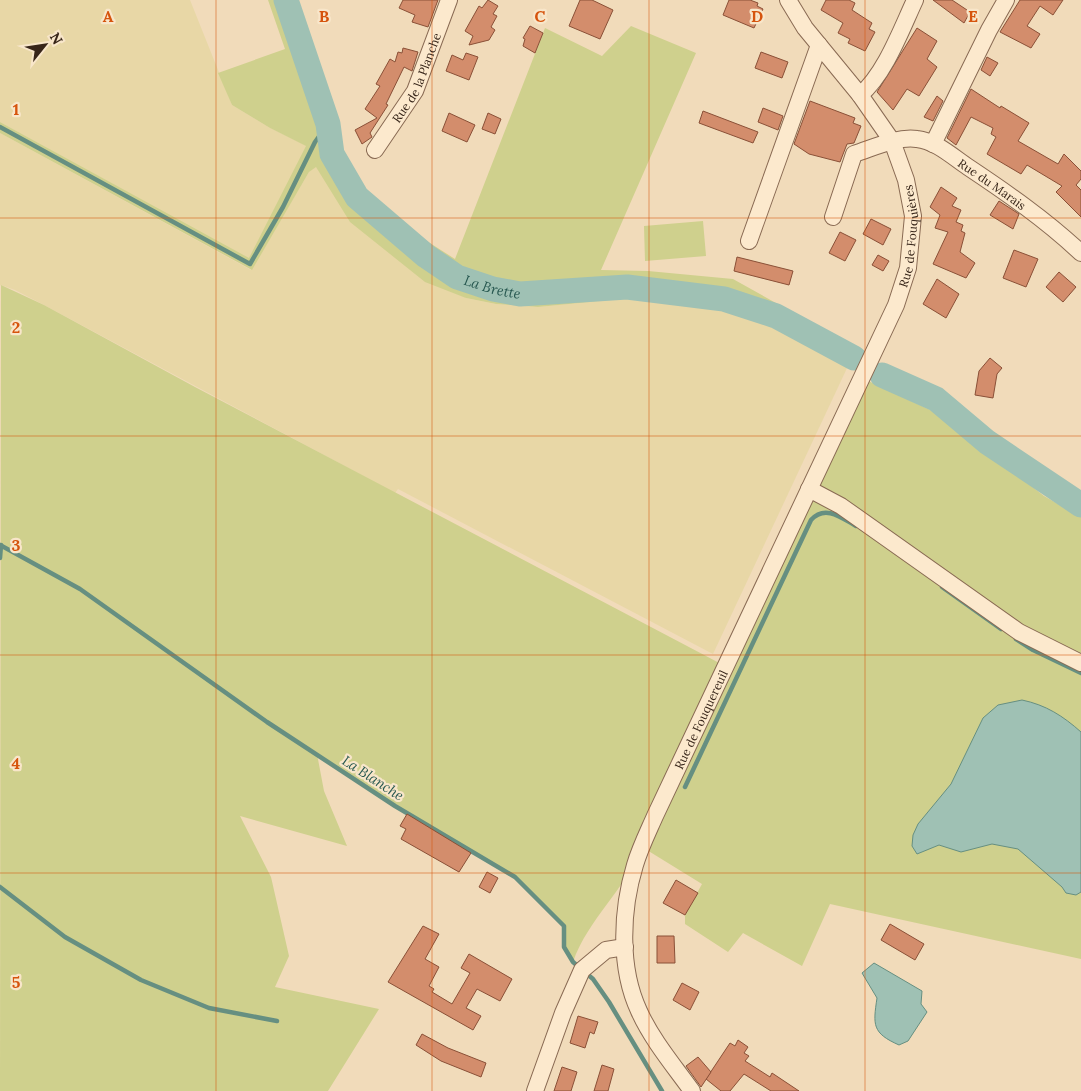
<svg xmlns="http://www.w3.org/2000/svg" width="1081" height="1091" font-family="Lora,serif">
<style>
.farmland{fill:#e8d7a6}
.green{fill:#cfd08d}
.water{fill:#9fc1b4;stroke:#668f81}
.lines{fill:none;stroke-linecap:round;stroke-linejoin:round}
.stream{stroke:#668f81;stroke-width:4.5}
.river{stroke:#9fc1b4;stroke-width:25}
.building{fill:#d38d6c;stroke:#8a5037}
.minor-casing{stroke:#896a53;stroke-width:18}
.minor{stroke:#fce9cd;stroke-width:16}
.grid{fill:none;stroke:#d6540d;stroke-width:1;stroke-opacity:0.55}
.labels{text-anchor:middle;dominant-baseline:central;stroke-width:4.5;stroke-linejoin:round;paint-order:stroke}
.street-label{font-size:12px;fill:#372519;stroke:#f8e6ca}
.water-label{font-size:14px;font-style:italic;fill:#275850;stroke:#f8e6ca}
.grid-label{font-size:16px;text-anchor:middle;font-weight:bold;fill:#d6540d;stroke:#f8e6ca;stroke-width:4.5;stroke-linejoin:round;paint-order:stroke}
</style>
<rect width="100%" height="100%" fill="#f1dbba"/>
<g class="farmland">
<path d="M 0,0 L 190,0 L 232,105 L 270,128 L 307,146 L 249,259 L 0,122 Z"/>
<path d="M 0,133 L 251,270 L 309,172 L 316,166 L 328,185 L 466,298 L 496,304 L 538,307 L 631,298 L 727,307 L 781,331 L 848,366 L 713,654 L 398,489 L 395,493 L 44,305 L 15,290 L 1,285 L 0,286 Z"/>
</g>
<g class="green">
<path d="M 268,0 L 293,0 L 337,141 L 354,176 L 377,201 L 422,238 L 455,259 L 545,28 L 602,56 L 631,26 L 696,53 L 601,270 L 648,271 L 733,279 L 858,349 L 848,366 L 781,331 L 727,307 L 631,298 L 538,307 L 496,304 L 466,298 L 425,282 L 350,222 L 316,167 L 309,172 L 252,270 L 0,133 L 0,122 L 249,258 L 306,146 L 270,128 L 232,105 L 218,73 L 285,49 Z"/>
<path d="M 703,221 L 706,256 L 645,261 L 644,226 Z"/>
<path d="M 1,285 L 44,305 L 195,387 L 725,666 L 862,378 L 941,415 L 1044,496 L 1081,517 L 1081,959 L 830,904 L 802,966 L 743,933 L 728,952 L 685,924 L 685,915 L 702,884 L 642,847 C 625,890 588,919 573,962 L 564,947 L 564,926 L 515,877 L 401,810 L 317,754 L 324,791 L 347,846 L 240,816 L 271,877 L 289,956 L 275,987 L 379,1009 L 328,1091 L 0,1091 Z"/>
</g>
<g class="water">
<path d="M 1022,700 C 1046,705 1063,716 1081,732 L 1081,892 L 1076,895 L 1066,893 L 1062,887 L 1018,849 L 992,844 L 961,852 L 939,845 L 917,854 L 912,846 L 913,835 L 918,824 L 951,784 L 983,718 L 998,705 Z"/>
<path d="M 874,963 L 922,991 L 921,1004 L 927,1012 L 908,1041 L 899,1045 C 872,1033 873,1025 877,998 L 862,973 Z"/>
</g>
<g class="lines">
<g class="stream">
<path d="M 0,127 L 250,264 L 283,207 L 315,142 L 328,124"/>
<path d="M 0,545 L 80,589 L 267,722 L 395,806 L 515,877 L 564,926 L 564,947 L 573,962 L 593,979 L 609,1002 L 662,1091"/>
<path d="M 0,558 L 1,545"/>
<path d="M 942,587 L 1001,629"/>
<path d="M 1016,639 L 1033,650 L 1081,673"/>
<path d="M 685,787 L 811,520 C 825,504 842,518 856,526"/>
<path d="M 0,887 L 65,937 L 141,980 L 209,1008 L 277,1021"/>
</g>
<g class="river">
<path id="s1" d="M 286,0 L 328,124 L 332,154 L 357,197 L 426,256 L 457,277 L 493,289 L 520,294 L 627,287 L 724,299 L 776,316 L 854,358"/>
<path d="M 882,375 L 936,399 L 987,442 L 1081,505"/>
</g>
</g>
<g class="building">
<path d="M 403,0 L 438,0 L 428,27 L 412,22 L 415,15 L 399,8 Z"/>
<path d="M 488,0 L 498,6 L 493,14 L 497,16 L 491,27 L 495,30 L 489,40 L 469,45 L 473,36 L 465,31 L 479,6 L 482,8 Z"/>
<path d="M 580,0 L 592,0 L 613,10 L 600,39 L 569,26 Z"/>
<path d="M 729,0 L 750,0 L 758,3 L 757,6 L 763,9 L 754,28 L 723,15 Z"/>
<path d="M 826,0 L 849,0 L 855,3 L 852,10 L 872,23 L 869,29 L 875,32 L 865,51 L 848,43 L 850,39 L 838,33 L 843,23 L 821,10 Z"/>
<path d="M 933,0 L 952,0 L 970,12 L 964,23 Z"/>
<path d="M 1020,0 L 1063,0 L 1053,15 L 1040,6 L 1027,26 L 1040,34 L 1031,48 L 1000,32 Z"/>
<path d="M 530,26 L 543,33 L 535,53 L 523,46 L 525,39 L 523,38 Z"/>
<path d="M 917,28 L 937,41 L 927,59 L 937,67 L 919,96 L 907,89 L 893,110 L 877,92 Z"/>
<path d="M 403,48 L 418,52 L 412,71 L 404,67 L 386,104 L 388,105 L 370,133 L 372,137 L 362,144 L 355,130 L 377,118 L 365,109 L 380,86 L 376,84 L 390,59 L 395,62 L 398,52 L 402,53 Z"/>
<path d="M 761,52 L 788,62 L 782,78 L 755,68 Z"/>
<path d="M 466,53 L 478,57 L 469,80 L 446,71 L 452,55 L 463,60 Z"/>
<path d="M 987,57 L 998,63 L 990,76 L 981,70 Z"/>
<path d="M 971,89 L 1000,108 L 1001,106 L 1029,123 L 1018,141 L 1058,164 L 1064,154 L 1081,171 L 1081,179 L 1076,185 L 1081,190 L 1081,217 L 1056,192 L 1062,186 L 1027,165 L 1021,174 L 987,154 L 996,137 L 991,134 L 993,128 L 971,117 L 956,145 L 947,138 Z"/>
<path d="M 937,96 L 943,101 L 933,121 L 924,117 Z"/>
<path d="M 810,101 L 855,118 L 853,123 L 861,126 L 854,143 L 847,144 L 840,162 L 809,154 L 794,144 Z"/>
<path d="M 763,108 L 783,116 L 778,130 L 758,122 Z"/>
<path d="M 703,111 L 758,132 L 753,143 L 699,123 Z"/>
<path d="M 449,113 L 475,125 L 467,142 L 442,131 Z"/>
<path d="M 488,113 L 501,119 L 495,134 L 482,129 Z"/>
<path d="M 941,187 L 957,198 L 952,206 L 961,210 L 956,222 L 963,225 L 961,231 L 965,233 L 960,252 L 975,263 L 966,278 L 933,264 L 948,232 L 935,228 L 940,215 L 930,207 Z"/>
<path d="M 999,201 L 1019,214 L 1013,229 L 990,215 Z"/>
<path d="M 871,219 L 891,229 L 883,245 L 863,234 Z"/>
<path d="M 840,232 L 856,240 L 845,261 L 829,253 Z"/>
<path d="M 1014,250 L 1038,259 L 1026,287 L 1003,278 Z"/>
<path d="M 878,255 L 889,261 L 883,271 L 872,265 Z"/>
<path d="M 737,257 L 793,271 L 789,285 L 734,271 Z"/>
<path d="M 1059,272 L 1076,287 L 1063,302 L 1046,287 Z"/>
<path d="M 937,279 L 959,294 L 946,318 L 923,304 Z"/>
<path d="M 990,358 L 1002,368 L 997,374 L 993,398 L 975,395 L 979,371 Z"/>
<path d="M 407,814 L 471,853 L 459,872 L 401,839 L 406,829 L 400,826 Z"/>
<path d="M 487,872 L 498,878 L 490,893 L 479,887 Z"/>
<path d="M 676,880 L 698,893 L 685,915 L 663,903 Z"/>
<path d="M 890,924 L 924,944 L 915,960 L 881,940 Z"/>
<path d="M 423,926 L 439,934 L 425,959 L 439,967 L 429,986 L 434,989 L 432,992 L 452,1004 L 470,973 L 461,968 L 469,954 L 512,979 L 500,1001 L 477,989 L 466,1008 L 481,1016 L 473,1030 L 388,982 Z"/>
<path d="M 657,936 L 674,936 L 675,963 L 657,963 Z"/>
<path d="M 682,983 L 699,992 L 690,1010 L 673,1000 Z"/>
<path d="M 578,1016 L 598,1022 L 594,1034 L 590,1032 L 585,1048 L 570,1043 Z"/>
<path d="M 422,1034 L 448,1048 L 486,1063 L 481,1077 L 441,1061 L 416,1045 Z"/>
<path d="M 738,1040 L 748,1047 L 744,1053 L 749,1056 L 745,1061 L 770,1077 L 772,1073 L 799,1091 L 771,1091 L 744,1074 L 730,1091 L 721,1091 L 706,1079 L 730,1043 L 735,1046 Z"/>
<path d="M 698,1057 L 711,1072 L 701,1087 L 686,1066 Z"/>
<path d="M 602,1065 L 614,1069 L 608,1091 L 594,1091 Z"/>
<path d="M 562,1067 L 577,1072 L 571,1091 L 554,1091 Z"/>
</g>
<g class="lines">
<defs>
<g id="minor">
<path d="M 860,95 C 885,74 901,30 915,0"/>
<path d="M 933,144 L 989,30 L 1006,0"/>
<path id="s2" d="M 375,150 L 415,91 L 449,0"/>
<path id="s3" d="M 833,217 L 854,154 C 873,148 897,136 917,139 C 936,141 953,157 968,167 C 1007,193 1046,220 1081,253"/>
<path d="M 749,241 L 819,45"/>
<path d="M 809,489 L 841,506 L 1019,632 L 1081,663"/>
<path d="M 535,1091 L 563,1013 L 582,970 L 606,950 L 625,947"/>
<path id="s4" d="M 692,1091 C 674,1066 652,1040 639,1011 C 619,968 621,911 635,865 C 640,848 648,832 655,816 L 896,305 L 908,268 L 913,216 L 906,180 L 892,141 L 860,95 L 805,28 L 788,0"/>
</g>
</defs>
<use href="#minor" class="minor-casing"/>
<use href="#minor" class="minor"/>
</g>
<path class="grid" d="M 216,0 L 216,1091M 432,0 L 432,1091M 649,0 L 649,1091M 865,0 L 865,1091M 0,218 L 1081,218M 0,436 L 1081,436M 0,655 L 1081,655M 0,873 L 1081,873"/>
<g class="labels">
<g class="street-label">
<text stroke="none"><textPath href="#s2" startOffset="84">Rue de la Planche</textPath></text>
<text stroke="none"><textPath href="#s3" startOffset="220">Rue du Marais</textPath></text>
<text stroke="none"><textPath href="#s4" startOffset="934">Rue de Fouquières</textPath></text>
<text stroke="none"><textPath href="#s4" startOffset="405">Rue de Fouquereuil</textPath></text>
</g>
<g class="water-label">
<text stroke="none"><textPath href="#s1" startOffset="376">La Brette</textPath></text>
<text transform="translate(373 778) rotate(33)">La Blanche</text>
</g>
</g>
<g class="grid-label">
<text x="108" y="22">A</text>
<text x="324" y="22">B</text>
<text x="540" y="22">C</text>
<text x="757" y="22">D</text>
<text x="973" y="22">E</text>
<text x="16" y="115">1</text>
<text x="16" y="333">2</text>
<text x="16" y="551">3</text>
<text x="16" y="769">4</text>
<text x="16" y="988">5</text>
</g>
<g transform="translate(45 45) rotate(60)" stroke="#f8e6ca" stroke-width="4" paint-order="stroke">
<path d="M0-4L9 19L0 12L-9 19Z" fill="#372519"/>
<text y="-8" font-size="14" font-weight="bold" text-anchor="middle" fill="#372519">N</text>
</g>
</svg>
